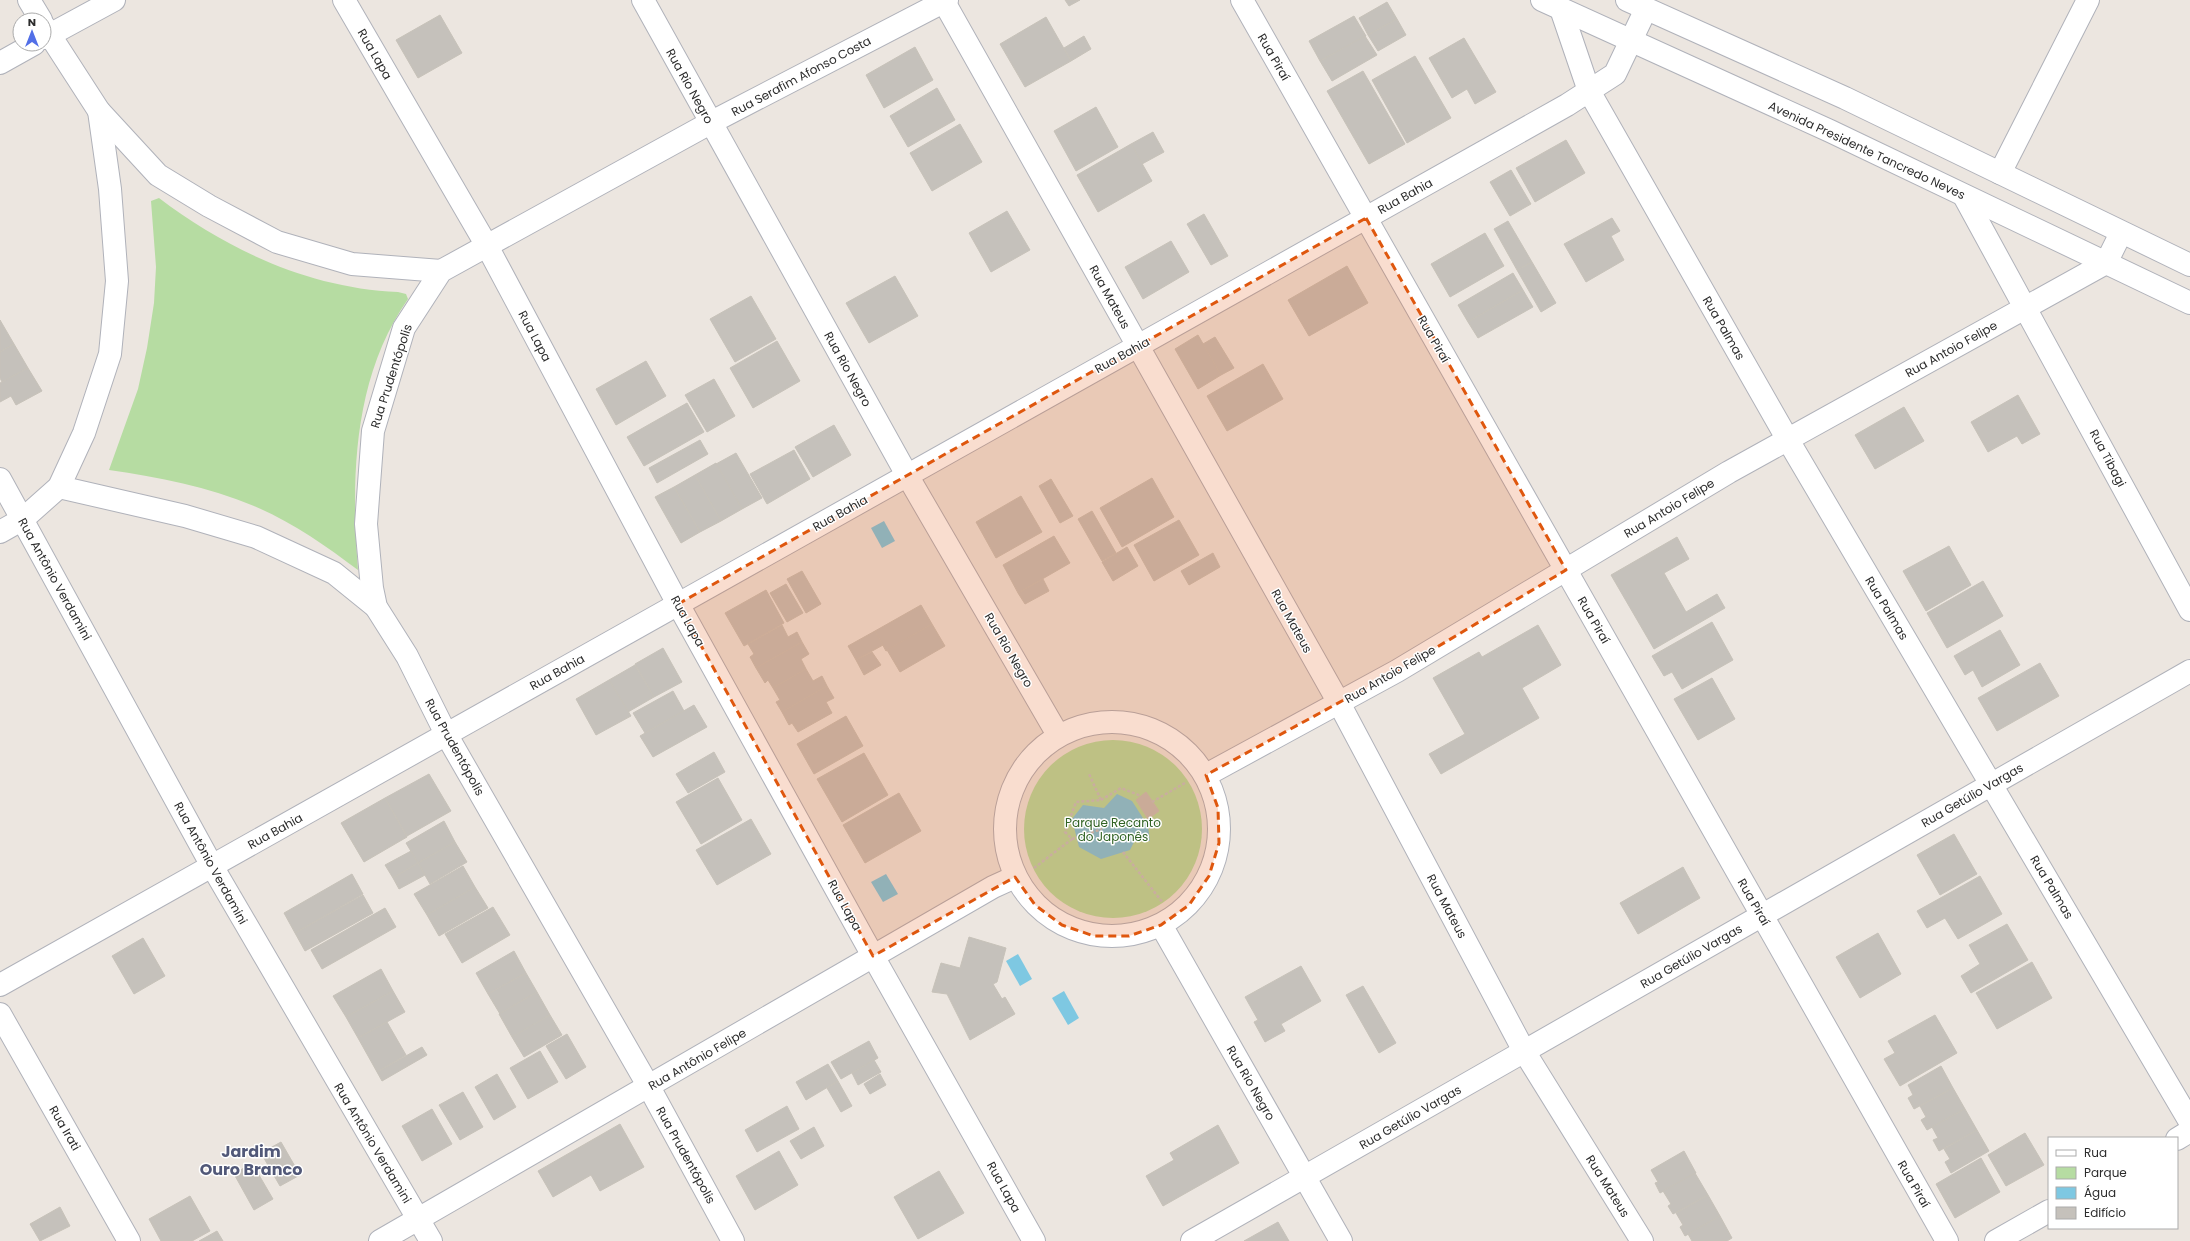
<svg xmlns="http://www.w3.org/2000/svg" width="2190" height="1241" font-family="Poppins,sans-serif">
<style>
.green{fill:#b6dca2}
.water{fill:#7ec8e2}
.building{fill:#c5c1bb;stroke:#c7c2b9}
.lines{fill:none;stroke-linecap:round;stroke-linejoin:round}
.minor-casing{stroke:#b0b2ba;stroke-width:24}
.tertiary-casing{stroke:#b0b2ba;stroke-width:24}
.secondary-casing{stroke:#b0b2ba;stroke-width:24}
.path{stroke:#c4c4c4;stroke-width:2.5;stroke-dasharray:3 2;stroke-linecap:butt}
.minor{stroke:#fff;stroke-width:22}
.tertiary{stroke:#fff;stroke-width:22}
.secondary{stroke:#fff;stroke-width:22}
.marked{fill:#df570e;fill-opacity:0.2;stroke:#df570e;stroke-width:3;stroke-dasharray:8 5;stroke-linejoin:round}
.labels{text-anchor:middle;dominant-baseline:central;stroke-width:3;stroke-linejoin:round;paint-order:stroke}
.street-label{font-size:12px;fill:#2c2c2c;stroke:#fff}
.park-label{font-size:12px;fill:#306223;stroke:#fff}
.district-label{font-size:16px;font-weight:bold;fill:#515878;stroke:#fff}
</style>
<rect width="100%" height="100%" fill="#ece6e0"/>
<g class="green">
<path d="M 159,198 C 229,251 310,288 398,292 L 406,294 L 408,299 C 353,378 351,477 358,570 C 326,546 292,522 254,506 C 208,487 159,477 109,470 L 138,389 L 147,348 L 154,303 L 156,267 L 151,201 Z"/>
<circle cx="1113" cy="829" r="89"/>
</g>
<g class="water">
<path d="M 884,521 L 895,541 L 882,548 L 871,528 Z"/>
<path d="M 1117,794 L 1132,801 L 1148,826 L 1150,841 L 1135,840 L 1130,850 L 1101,859 L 1079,847 L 1072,819 L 1083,805 L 1104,808 Z"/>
<path d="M 886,874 L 898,894 L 883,902 L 871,882 Z"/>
<path d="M 1018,954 L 1032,979 L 1020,986 L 1006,961 Z"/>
<path d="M 1064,991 L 1079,1018 L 1068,1025 L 1052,998 Z"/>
</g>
<g class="building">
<path d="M 1065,0 L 1080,0 L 1069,6 Z"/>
<path d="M 1387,2 L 1397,19 L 1368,35 L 1359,18 Z"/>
<path d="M 440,15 L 462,53 L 418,78 L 396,40 Z"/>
<path d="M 1354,16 L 1366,36 L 1320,61 L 1309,41 Z"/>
<path d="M 1046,17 L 1071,61 L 1025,87 L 1000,44 Z"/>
<path d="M 1397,19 L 1406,35 L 1378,51 L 1368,35 Z"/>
<path d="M 1084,36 L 1091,49 L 1071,61 L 1064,48 Z"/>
<path d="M 1365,36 L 1377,55 L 1332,81 L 1320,61 Z"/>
<path d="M 1464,38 L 1496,92 L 1475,104 L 1467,89 L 1452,98 L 1429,58 Z"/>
<path d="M 915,47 L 933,80 L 884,108 L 866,75 Z"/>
<path d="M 1415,56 L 1451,118 L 1407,143 L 1372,80 Z"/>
<path d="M 1363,71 L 1405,144 L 1369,164 L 1327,91 Z"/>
<path d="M 937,88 L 955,120 L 908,147 L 890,116 Z"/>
<path d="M 1096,107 L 1118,147 L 1076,171 L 1054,131 Z"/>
<path d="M 960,124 L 982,162 L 932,191 L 910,153 Z"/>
<path d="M 1153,132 L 1164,152 L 1142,164 L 1131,144 Z"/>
<path d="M 1566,140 L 1585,173 L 1535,202 L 1516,168 Z"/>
<path d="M 1131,144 L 1152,181 L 1098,212 L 1077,175 Z"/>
<path d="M 1511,170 L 1531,204 L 1510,216 L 1490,182 Z"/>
<path d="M 1007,211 L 1030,250 L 991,272 L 969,233 Z"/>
<path d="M 1204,214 L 1228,256 L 1211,265 L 1187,224 Z"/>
<path d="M 1612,218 L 1620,231 L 1611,236 L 1624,260 L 1586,282 L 1564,244 Z"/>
<path d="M 1508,221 L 1532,262 L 1517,270 L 1494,229 Z"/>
<path d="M 1485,233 L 1504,266 L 1450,297 L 1431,264 Z"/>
<path d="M 1171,241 L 1189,272 L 1143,299 L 1125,267 Z"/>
<path d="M 1532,262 L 1556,303 L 1541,312 L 1517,270 Z"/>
<path d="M 1347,266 L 1368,303 L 1309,336 L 1288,300 Z"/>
<path d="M 1513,273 L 1523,290 L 1468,322 L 1458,305 Z"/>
<path d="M 895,276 L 918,316 L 869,343 L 846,303 Z"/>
<path d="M 1523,290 L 1533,307 L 1478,338 L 1468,322 Z"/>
<path d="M 751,296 L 776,339 L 735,362 L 710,319 Z"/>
<path d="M 0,320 L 14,344 L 0,352 Z"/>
<path d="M 1198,335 L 1221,375 L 1198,389 L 1175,349 Z"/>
<path d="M 1215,337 L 1234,368 L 1221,375 L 1203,344 Z"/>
<path d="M 777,341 L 800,381 L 753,408 L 730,368 Z"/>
<path d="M 14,344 L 28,368 L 2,382 L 0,378 L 0,352 Z"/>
<path d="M 646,361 L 666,396 L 616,425 L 596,389 Z"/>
<path d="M 1263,364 L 1283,399 L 1227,431 L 1207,396 Z"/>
<path d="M 28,368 L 42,391 L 16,405 L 11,396 L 0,402 L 0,383 Z"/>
<path d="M 714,379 L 735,416 L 707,432 L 685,395 Z"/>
<path d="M 2018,395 L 2040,434 L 2022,444 L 2017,436 L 1988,452 L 1971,422 Z"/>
<path d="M 687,403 L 704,432 L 644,466 L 627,437 Z"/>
<path d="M 1904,407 L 1924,441 L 1875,469 L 1855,435 Z"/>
<path d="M 834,425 L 851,455 L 813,477 L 795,447 Z"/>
<path d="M 700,440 L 708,454 L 657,483 L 649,468 Z"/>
<path d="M 794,450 L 810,479 L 767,504 L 750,474 Z"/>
<path d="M 736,453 L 762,498 L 742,509 L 716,464 Z"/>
<path d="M 716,463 L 742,509 L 721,521 L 695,475 Z"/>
<path d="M 695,475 L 721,521 L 700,532 L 674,487 Z"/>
<path d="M 1152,478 L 1174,517 L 1122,547 L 1100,508 Z"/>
<path d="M 1051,479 L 1073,516 L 1060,523 L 1039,486 Z"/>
<path d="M 674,487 L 700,532 L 681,543 L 655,497 Z"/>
<path d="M 1021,496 L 1042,532 L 996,558 L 976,522 Z"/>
<path d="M 1092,511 L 1116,553 L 1102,561 L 1078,519 Z"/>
<path d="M 1179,520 L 1199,555 L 1154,581 L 1134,545 Z"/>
<path d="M 1054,536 L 1070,563 L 1018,593 L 1003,565 Z"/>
<path d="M 1677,537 L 1689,559 L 1664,573 L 1686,612 L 1717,594 L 1725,608 L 1654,649 L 1611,575 Z"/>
<path d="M 1949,546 L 1971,585 L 1926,611 L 1903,571 Z"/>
<path d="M 1127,547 L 1138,566 L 1113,581 L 1102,562 Z"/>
<path d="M 1213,553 L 1220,567 L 1189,585 L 1181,571 Z"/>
<path d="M 802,571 L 821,604 L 806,613 L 787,579 Z"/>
<path d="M 1043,579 L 1049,591 L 1025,604 L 1018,593 Z"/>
<path d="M 1983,581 L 2003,616 L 1947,648 L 1927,613 Z"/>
<path d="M 786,584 L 803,613 L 787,622 L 770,593 Z"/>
<path d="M 766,590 L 784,623 L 744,646 L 725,613 Z"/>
<path d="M 921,605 L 932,624 L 886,651 L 875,631 Z"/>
<path d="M 1712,622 L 1733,660 L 1682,689 L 1672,672 L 1664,676 L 1652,656 Z"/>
<path d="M 932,624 L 945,646 L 900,672 L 887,650 Z"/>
<path d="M 782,625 L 788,637 L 797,632 L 802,642 L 756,668 L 750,657 L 754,654 L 748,644 Z"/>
<path d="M 1538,625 L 1561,665 L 1522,688 L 1539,718 L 1441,774 L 1429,754 L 1465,734 L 1433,678 L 1479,652 L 1482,657 Z"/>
<path d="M 2000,630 L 2020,665 L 1982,687 L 1973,670 L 1965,675 L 1954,656 Z"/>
<path d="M 875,631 L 883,645 L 856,660 L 848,646 Z"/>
<path d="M 802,642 L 809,654 L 801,659 L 806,669 L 773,688 L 768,680 L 765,683 L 756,668 Z"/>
<path d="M 663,648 L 682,682 L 654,697 L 635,664 Z"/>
<path d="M 872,652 L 881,665 L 864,675 L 856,660 Z"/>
<path d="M 2040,663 L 2059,696 L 1997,731 L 1978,698 Z"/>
<path d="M 635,665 L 654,697 L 628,712 L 609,680 Z"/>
<path d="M 806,669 L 813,681 L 822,676 L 827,686 L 782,712 L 776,702 L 780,700 L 773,688 Z"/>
<path d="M 1712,678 L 1735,719 L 1698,740 L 1674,699 Z"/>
<path d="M 609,680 L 631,716 L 596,735 L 576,699 Z"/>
<path d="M 827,686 L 834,698 L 826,702 L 832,713 L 798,732 L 792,723 L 789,725 L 782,712 Z"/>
<path d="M 673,691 L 684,711 L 645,733 L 633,713 Z"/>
<path d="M 694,705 L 707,727 L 653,757 L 640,736 Z"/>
<path d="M 846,716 L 863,746 L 814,774 L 797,744 Z"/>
<path d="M 714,752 L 725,772 L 688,793 L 676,774 Z"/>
<path d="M 864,753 L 888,795 L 842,822 L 817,779 Z"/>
<path d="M 429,774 L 451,811 L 407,836 L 385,798 Z"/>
<path d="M 718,778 L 742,820 L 701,844 L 676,802 Z"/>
<path d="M 1146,792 L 1159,811 L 1148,819 L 1136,800 Z"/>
<path d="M 899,793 L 921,831 L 865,863 L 843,825 Z"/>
<path d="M 385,798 L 407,837 L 364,862 L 341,823 Z"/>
<path d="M 751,819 L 771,854 L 717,885 L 696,850 Z"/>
<path d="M 444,821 L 455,842 L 418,863 L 406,843 Z"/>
<path d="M 1954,834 L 1977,874 L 1940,895 L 1917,855 Z"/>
<path d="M 455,842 L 467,862 L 430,884 L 418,863 Z"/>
<path d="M 411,851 L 418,863 L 393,878 L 385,865 Z"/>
<path d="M 418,863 L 425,875 L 399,889 L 393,878 Z"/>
<path d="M 463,866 L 475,887 L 427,915 L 414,894 Z"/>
<path d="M 1683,867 L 1700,898 L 1638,934 L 1620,903 Z"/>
<path d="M 352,874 L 363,894 L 295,933 L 284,913 Z"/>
<path d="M 1980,876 L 2002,914 L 1958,939 L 1945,918 L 1927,928 L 1917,911 Z"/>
<path d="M 475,887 L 488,908 L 439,936 L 427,915 Z"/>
<path d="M 363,895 L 373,913 L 305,951 L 295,933 Z"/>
<path d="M 493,907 L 510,935 L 462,963 L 445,934 Z"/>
<path d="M 385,908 L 396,927 L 322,969 L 311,950 Z"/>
<path d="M 2007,924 L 2028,960 L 1971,993 L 1961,976 L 1980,964 L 1969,945 Z"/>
<path d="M 1878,933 L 1901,974 L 1860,998 L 1836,957 Z"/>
<path d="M 969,937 L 1006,948 L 997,982 L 993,984 L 1002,999 L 1005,997 L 1015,1014 L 970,1040 L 947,994 L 932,992 L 941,963 L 960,968 Z"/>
<path d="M 143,938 L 165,976 L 134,994 L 112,956 Z"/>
<path d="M 514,951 L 526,973 L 488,994 L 476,973 Z"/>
<path d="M 2032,962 L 2052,998 L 1997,1029 L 1976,993 Z"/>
<path d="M 1301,966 L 1321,1001 L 1281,1024 L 1285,1031 L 1265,1042 L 1254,1022 L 1258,1020 L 1245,997 Z"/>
<path d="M 381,969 L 393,991 L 346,1017 L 333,996 Z"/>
<path d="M 526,973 L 537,992 L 500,1014 L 488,994 Z"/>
<path d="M 1363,986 L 1396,1043 L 1379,1053 L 1346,995 Z"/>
<path d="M 393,991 L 405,1012 L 358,1038 L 346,1017 Z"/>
<path d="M 537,992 L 550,1015 L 512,1037 L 499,1014 Z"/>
<path d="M 550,1015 L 562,1035 L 524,1057 L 512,1037 Z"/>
<path d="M 1935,1015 L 1957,1053 L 1900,1086 L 1884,1059 L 1895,1053 L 1888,1041 Z"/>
<path d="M 387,1022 L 406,1055 L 377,1072 L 358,1038 Z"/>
<path d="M 567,1034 L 586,1067 L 566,1079 L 546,1046 Z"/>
<path d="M 869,1041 L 878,1058 L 841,1079 L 831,1062 Z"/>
<path d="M 422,1047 L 427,1055 L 382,1081 L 377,1072 Z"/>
<path d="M 540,1051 L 558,1082 L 528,1099 L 510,1068 Z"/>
<path d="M 874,1060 L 881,1072 L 858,1085 L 852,1073 Z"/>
<path d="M 828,1064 L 838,1081 L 806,1100 L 796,1082 Z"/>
<path d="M 1941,1066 L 1953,1088 L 1914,1109 L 1908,1098 L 1913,1095 L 1908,1085 Z"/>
<path d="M 497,1074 L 516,1107 L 494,1120 L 475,1087 Z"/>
<path d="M 880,1074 L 886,1085 L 870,1094 L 864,1084 Z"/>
<path d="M 838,1081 L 852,1106 L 841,1112 L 827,1088 Z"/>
<path d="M 1953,1088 L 1965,1109 L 1927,1130 L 1921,1120 L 1926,1117 L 1920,1106 Z"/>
<path d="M 463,1092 L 483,1127 L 460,1140 L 439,1105 Z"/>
<path d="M 787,1106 L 799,1129 L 757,1152 L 745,1130 Z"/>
<path d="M 432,1109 L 452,1144 L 422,1161 L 402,1126 Z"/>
<path d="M 1965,1109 L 1977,1130 L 1939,1151 L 1933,1140 L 1938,1138 L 1932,1127 Z"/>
<path d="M 620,1124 L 644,1167 L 600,1191 L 591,1175 L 553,1197 L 538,1171 Z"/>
<path d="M 1218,1125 L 1239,1163 L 1163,1206 L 1146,1176 L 1174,1160 L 1170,1153 Z"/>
<path d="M 814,1127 L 824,1146 L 801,1159 L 790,1141 Z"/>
<path d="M 1977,1130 L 1989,1151 L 1951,1173 L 1945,1162 L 1950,1159 L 1944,1149 Z"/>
<path d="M 2025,1133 L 2044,1165 L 2006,1186 L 1988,1155 Z"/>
<path d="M 281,1142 L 300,1175 L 280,1186 L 261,1153 Z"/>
<path d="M 779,1151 L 798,1185 L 755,1210 L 736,1176 Z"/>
<path d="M 1684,1151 L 1696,1173 L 1660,1193 L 1655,1183 L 1658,1182 L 1651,1170 Z"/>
<path d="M 1981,1158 L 2000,1192 L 1955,1218 L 1936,1184 Z"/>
<path d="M 252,1163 L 273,1199 L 254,1210 L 234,1174 Z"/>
<path d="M 939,1171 L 964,1213 L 918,1239 L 894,1197 Z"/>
<path d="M 1695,1173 L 1708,1195 L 1673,1214 L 1668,1206 L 1671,1204 L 1663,1191 Z"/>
<path d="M 1708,1195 L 1720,1216 L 1685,1236 L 1680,1227 L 1683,1225 L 1676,1213 Z"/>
<path d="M 190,1196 L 210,1231 L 192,1241 L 161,1241 L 149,1219 Z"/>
<path d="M 60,1207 L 70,1226 L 40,1241 L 30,1224 Z"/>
<path d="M 1720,1216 L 1732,1238 L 1727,1241 L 1692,1241 L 1688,1234 Z"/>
<path d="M 1278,1222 L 1289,1241 L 1244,1241 Z"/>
<path d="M 217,1231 L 223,1241 L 199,1241 Z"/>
</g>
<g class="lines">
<defs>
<g id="minor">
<path d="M 29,0 L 41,20"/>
<path d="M 344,0 L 487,246 L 678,604 L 873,956 L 1034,1241"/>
<path d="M 643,0 L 907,475 L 1058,735"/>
<path d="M 943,0 L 1339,703 L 1524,1051 L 1642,1241"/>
<path d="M 1242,0 L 1947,1241"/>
<path d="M 1561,9 L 1589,91 L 1788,440 L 2190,1122"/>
<path d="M 44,26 L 99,111 L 158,175 L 209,206 L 277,242 L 352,264 L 441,271"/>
<path d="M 44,38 L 114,0"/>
<path d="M 0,63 L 34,44"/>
<path d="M 2000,173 L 2088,0"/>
<path d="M 1964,196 L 2190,610"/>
<path d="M 2106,263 L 2121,233"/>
<path d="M 0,479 L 212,866 L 431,1241"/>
<path d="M 59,487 L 185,516 L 256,537 L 334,573 L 376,607"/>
<path d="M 0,532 L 23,519 L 59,487 L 84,433 L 110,354 L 117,281 L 110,189 L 99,111"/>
<path d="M 1161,925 L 1341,1241"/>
<path d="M 0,1014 L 129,1241"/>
<path d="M 733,1241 L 649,1087 L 446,734 L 407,656 L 376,607 L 372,588 L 366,524 L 373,431 L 404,328 L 441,271 L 710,123 L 947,0"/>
<path d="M 1192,1241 L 2190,671"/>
</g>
<g id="tertiary">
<circle cx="1112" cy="829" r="107"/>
<path d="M 1206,775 L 1397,671 L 1729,472 L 2106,263"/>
<path d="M 0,985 L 1567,105 L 1615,74 L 1646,9"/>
<path d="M 2177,1139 L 2190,1131"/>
<path d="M 380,1241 L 993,887 L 1015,877"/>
<path d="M 1996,1241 L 2049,1211"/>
</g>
<g id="secondary">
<path d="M 1542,0 L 1830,131 L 2190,303"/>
<path d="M 1627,0 L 1845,98 L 2190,265"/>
</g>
</defs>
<use href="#minor" class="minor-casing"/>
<use href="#tertiary" class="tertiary-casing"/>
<use href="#secondary" class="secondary-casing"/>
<g class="path">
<path d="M 1101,800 L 1121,788 L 1141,796"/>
<path d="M 1152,802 L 1185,783"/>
<path d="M 1072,839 L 1102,829"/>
<path d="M 1123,852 L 1163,903"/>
<path d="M 1034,868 L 1072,839 L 1065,832 L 1076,802 L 1101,800 L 1089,774"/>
</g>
<use href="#minor" class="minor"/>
<use href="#tertiary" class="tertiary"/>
<use href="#secondary" class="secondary"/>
</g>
<path class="marked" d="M 1366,218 L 1566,570 L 1397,671 L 1206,775 L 1218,808 L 1219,843 L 1209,876 L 1189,905 L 1161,925 L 1129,936 L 1094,936 L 1062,925 L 1035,905 L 1015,877 L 873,956 L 678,604 Z"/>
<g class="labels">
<g class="street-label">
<text transform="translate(375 54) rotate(60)">Rua Lapa</text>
<text transform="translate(1274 57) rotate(60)">Rua Piraí</text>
<text transform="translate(801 76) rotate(-28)">Rua Serafim Afonso Costa</text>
<text transform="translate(690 86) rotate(61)">Rua Rio Negro</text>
<text transform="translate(1867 150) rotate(25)">Avenida Presidente Tancredo Neves</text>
<text transform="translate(1405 196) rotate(-29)">Rua Bahia</text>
<text transform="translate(1110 297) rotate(61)">Rua Mateus</text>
<text transform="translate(1724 328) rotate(60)">Rua Palmas</text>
<text transform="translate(535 336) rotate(62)">Rua Lapa</text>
<text transform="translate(1434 339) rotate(60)">Rua Piraí</text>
<text transform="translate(1951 349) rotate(-29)">Rua Antoio Felipe</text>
<text transform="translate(1122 355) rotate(-29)">Rua Bahia</text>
<text transform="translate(848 369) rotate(61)">Rua Rio Negro</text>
<text transform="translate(391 376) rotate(-72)">Rua Prudentópolis</text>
<text transform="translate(2108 458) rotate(62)">Rua Tibagi</text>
<text transform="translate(1669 508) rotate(-31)">Rua Antoio Felipe</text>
<text transform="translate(840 513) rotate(-29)">Rua Bahia</text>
<text transform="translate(55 579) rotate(61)">Rua Antônio Verdamini</text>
<text transform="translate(1887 608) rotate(59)">Rua Palmas</text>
<text transform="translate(1594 620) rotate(60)">Rua Piraí</text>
<text transform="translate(688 621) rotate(61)">Rua Lapa</text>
<text transform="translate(1292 621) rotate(61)">Rua Mateus</text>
<text transform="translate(1009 650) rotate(60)">Rua Rio Negro</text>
<text transform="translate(557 672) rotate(-29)">Rua Bahia</text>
<text transform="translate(1390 674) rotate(-30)">Rua Antoio Felipe</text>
<text transform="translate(455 747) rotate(61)">Rua Prudentópolis</text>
<text transform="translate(1972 795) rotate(-30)">Rua Getúlio Vargas</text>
<text transform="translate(275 831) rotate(-29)">Rua Bahia</text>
<text transform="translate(211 863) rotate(61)">Rua Antônio Verdamini</text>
<text transform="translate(2052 887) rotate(59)">Rua Palmas</text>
<text transform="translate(1754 902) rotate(60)">Rua Piraí</text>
<text transform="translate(845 905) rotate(61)">Rua Lapa</text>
<text transform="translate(1447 906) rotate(62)">Rua Mateus</text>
<text transform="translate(1691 956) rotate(-30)">Rua Getúlio Vargas</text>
<text transform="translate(697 1059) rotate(-30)">Rua Antônio Felipe</text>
<text transform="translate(1251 1083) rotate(60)">Rua Rio Negro</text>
<text transform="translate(1410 1117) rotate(-30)">Rua Getúlio Vargas</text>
<text transform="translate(65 1128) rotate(60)">Rua Irati</text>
<text transform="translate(373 1143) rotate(59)">Rua Antônio Verdamini</text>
<text transform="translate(686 1155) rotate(61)">Rua Prudentópolis</text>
<text transform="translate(1914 1184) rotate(60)">Rua Piraí</text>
<text transform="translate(1608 1186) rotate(58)">Rua Mateus</text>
<text transform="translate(1004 1187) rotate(61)">Rua Lapa</text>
</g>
<g class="park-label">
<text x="1113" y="822">Parque Recanto<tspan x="1113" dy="14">do Japonês</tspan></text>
</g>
<g class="district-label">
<text x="251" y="1151">Jardim<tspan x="251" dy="18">Ouro Branco</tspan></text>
</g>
</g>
<rect x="2048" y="1137" width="130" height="92" fill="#ffffff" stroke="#ababab"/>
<rect x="2056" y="1150" width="20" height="6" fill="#ffffff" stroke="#ababab"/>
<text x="2084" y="1157" font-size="12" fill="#2c2c2c">Rua</text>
<rect x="2056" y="1167" width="20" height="12" fill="#b6dca2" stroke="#ababab"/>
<text x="2084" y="1177" font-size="12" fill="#2c2c2c">Parque</text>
<rect x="2056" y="1187" width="20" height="12" fill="#7ec8e2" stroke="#ababab"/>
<text x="2084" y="1197" font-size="12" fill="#2c2c2c">Água</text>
<rect x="2056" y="1207" width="20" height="12" fill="#c5c1bb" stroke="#ababab"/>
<text x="2084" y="1217" font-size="12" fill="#2c2c2c">Edifício</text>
<g transform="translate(32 32)"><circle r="19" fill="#ffffff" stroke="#ababab"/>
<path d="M0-3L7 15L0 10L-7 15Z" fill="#526fe7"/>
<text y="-6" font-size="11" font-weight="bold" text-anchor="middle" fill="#2c2c2c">N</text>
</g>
</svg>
